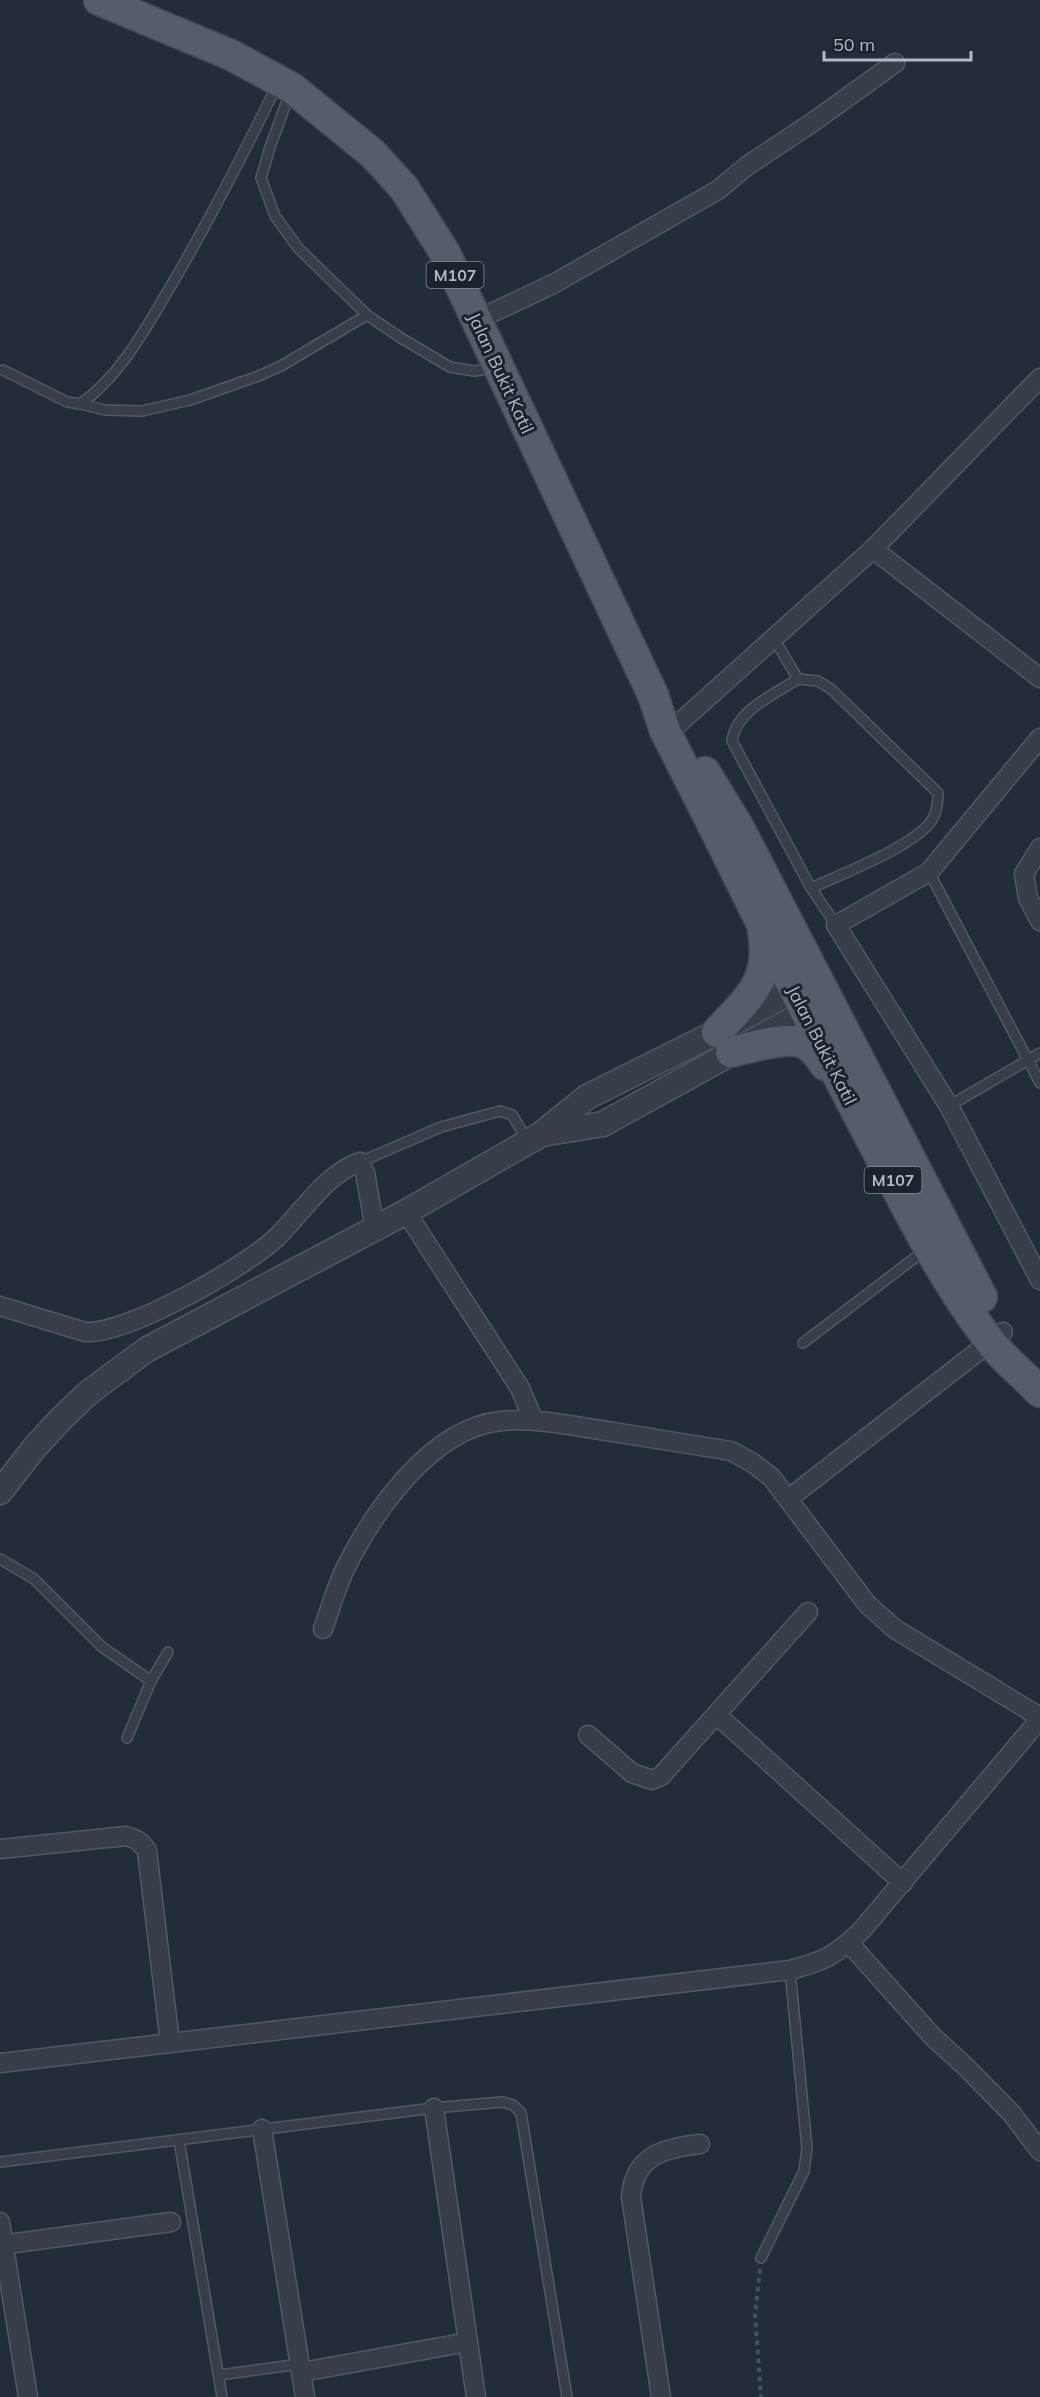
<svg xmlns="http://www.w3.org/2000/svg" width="1040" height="2397" font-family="Mulish,sans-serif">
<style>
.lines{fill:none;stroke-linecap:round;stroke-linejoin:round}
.service-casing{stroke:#525965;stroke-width:12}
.minor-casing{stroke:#525965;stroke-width:21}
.tertiary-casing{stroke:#525965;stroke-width:27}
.primary-casing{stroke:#404753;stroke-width:33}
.path{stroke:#435558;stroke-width:4;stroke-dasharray:4.5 4.5;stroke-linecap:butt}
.service{stroke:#373e4a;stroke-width:9}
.minor{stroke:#373e4a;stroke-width:18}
.tertiary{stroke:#373e4a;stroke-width:24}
.primary{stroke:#555d6a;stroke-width:30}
.labels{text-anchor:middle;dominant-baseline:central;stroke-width:6;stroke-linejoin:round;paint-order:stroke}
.shield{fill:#1c232e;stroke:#858c98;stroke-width:1.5}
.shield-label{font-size:16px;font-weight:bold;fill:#b2b9c6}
.street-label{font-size:18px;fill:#b2b9c6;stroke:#1c232e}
</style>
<rect width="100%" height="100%" fill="#232c39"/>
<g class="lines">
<defs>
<g id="service">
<path d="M 290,93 L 270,147 L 261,178 L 275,216 L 298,248 L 367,315 L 401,338 L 450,367 L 474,371 L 495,368"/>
<path d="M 3,370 L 67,402 L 80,404 C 121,376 147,326 172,284 C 210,219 244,153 277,85"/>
<path d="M 80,404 L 105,410 L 142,411 L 190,400 L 256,377 L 281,366 L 367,315"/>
<path d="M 773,637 L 798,679"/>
<path d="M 929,872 L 1040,1083"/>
<path d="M 811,888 C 842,874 915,846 932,820 C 937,812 938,802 938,793 L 831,689 L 818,681 L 798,679 C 775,694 736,710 732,741 L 811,888 L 836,925"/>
<path d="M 949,1106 L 1040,1053"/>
<path d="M 360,1162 L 441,1127 L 500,1111 L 512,1115 L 528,1141"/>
<path d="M 803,1343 L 925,1250"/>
<path d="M 0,1559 L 34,1579 L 102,1647 L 151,1681"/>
<path d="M 127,1738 L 151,1681 L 168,1652"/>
<path d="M 179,2140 L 222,2397"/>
<path d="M 0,2162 L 434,2108 L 502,2102 L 513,2105 L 521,2113 L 567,2397"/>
<path d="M 761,2258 L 804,2171 L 807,2148 L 790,1970"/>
<path d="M 219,2375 L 300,2364"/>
</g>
<g id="minor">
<path d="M 477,320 L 555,283 L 718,190 L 747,166 L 813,122 L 895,63"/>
<path d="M 873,549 L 1040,678"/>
<path d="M 665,731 L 677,725 L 873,549 L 1040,378"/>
<path d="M 1040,738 L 929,872 L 836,925 L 949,1106 L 1040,1280"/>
<path d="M 1040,848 L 1024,874 L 1028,898 L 1040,921"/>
<path d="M 406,1212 L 520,1388 L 533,1419"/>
<path d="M 0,1306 L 85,1332 C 127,1335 245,1267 276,1238 C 303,1212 325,1174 360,1162 L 365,1173 L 375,1229"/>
<path d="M 788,1499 L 1003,1332"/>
<path d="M 323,1629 C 330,1610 336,1588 345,1569 C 374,1511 431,1428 501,1421 C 535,1418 567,1425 601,1430 C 644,1437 688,1444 731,1451 L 753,1463 L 772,1478 L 867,1604 L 895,1629 L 1040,1717"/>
<path d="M 717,1715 L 903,1883"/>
<path d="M 588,1735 L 632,1773 L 652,1780 L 661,1776 L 808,1612"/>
<path d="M 0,1849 L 126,1836 C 136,1839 141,1841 147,1851 L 170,2043"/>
<path d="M 849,1943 L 933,2037 L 966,2067 L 1012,2114 L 1040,2151"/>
<path d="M 0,2063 L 790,1970 C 824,1961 835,1956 861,1931 L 1040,1719"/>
<path d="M 434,2108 L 476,2397"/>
<path d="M 262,2129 L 305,2397"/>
<path d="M 0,2222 L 28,2397"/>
<path d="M 0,2245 L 171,2222"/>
<path d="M 302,2372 L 468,2342"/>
<path d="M 661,2397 L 631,2197 C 634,2155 665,2148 700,2144"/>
</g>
<g id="tertiary">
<path d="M 542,1134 L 603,1124 L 804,1013"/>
<path d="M 0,1492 L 35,1447 L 60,1420 L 88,1393 L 146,1350 L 406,1212 L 540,1135 L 587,1097 L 717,1032 L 794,990"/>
</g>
<g id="primary">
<path d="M 99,0 L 231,55 L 292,88 L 373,154 L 404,188 L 445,253 L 653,695 L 665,731 C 736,868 801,1008 874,1145 C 909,1212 943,1280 989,1340 C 1003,1359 1024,1375 1040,1392"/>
<path d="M 705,772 L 738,826 L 982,1297"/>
<path d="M 717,1032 C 748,998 772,982 763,931"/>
<path d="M 731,1052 C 748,1048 790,1035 806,1044 C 814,1049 820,1057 825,1065"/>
</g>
</defs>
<use href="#service" class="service-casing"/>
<use href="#minor" class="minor-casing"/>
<use href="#tertiary" class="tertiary-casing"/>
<use href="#primary" class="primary-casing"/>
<path class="path" d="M 760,2269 L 755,2314 L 761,2397"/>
<use href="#service" class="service"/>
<use href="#minor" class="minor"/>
<use href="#tertiary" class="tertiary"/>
<use href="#primary" class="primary"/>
</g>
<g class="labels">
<g class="shield">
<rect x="426.5" y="262" width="57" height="26" rx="4.5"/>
<rect x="864.5" y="1167" width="57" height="26" rx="4.5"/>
</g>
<g class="shield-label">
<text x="455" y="275">M107</text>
<text x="893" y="1180">M107</text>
</g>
<g class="street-label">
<text transform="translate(501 373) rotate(65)">Jalan Bukit Katil</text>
<text transform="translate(822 1045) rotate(63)">Jalan Bukit Katil</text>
</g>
</g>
<path d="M824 51v9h147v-9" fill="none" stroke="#b2b9c6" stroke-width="3"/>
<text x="833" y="51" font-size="18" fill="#b2b9c6" stroke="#1c232e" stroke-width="4.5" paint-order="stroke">50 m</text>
</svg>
